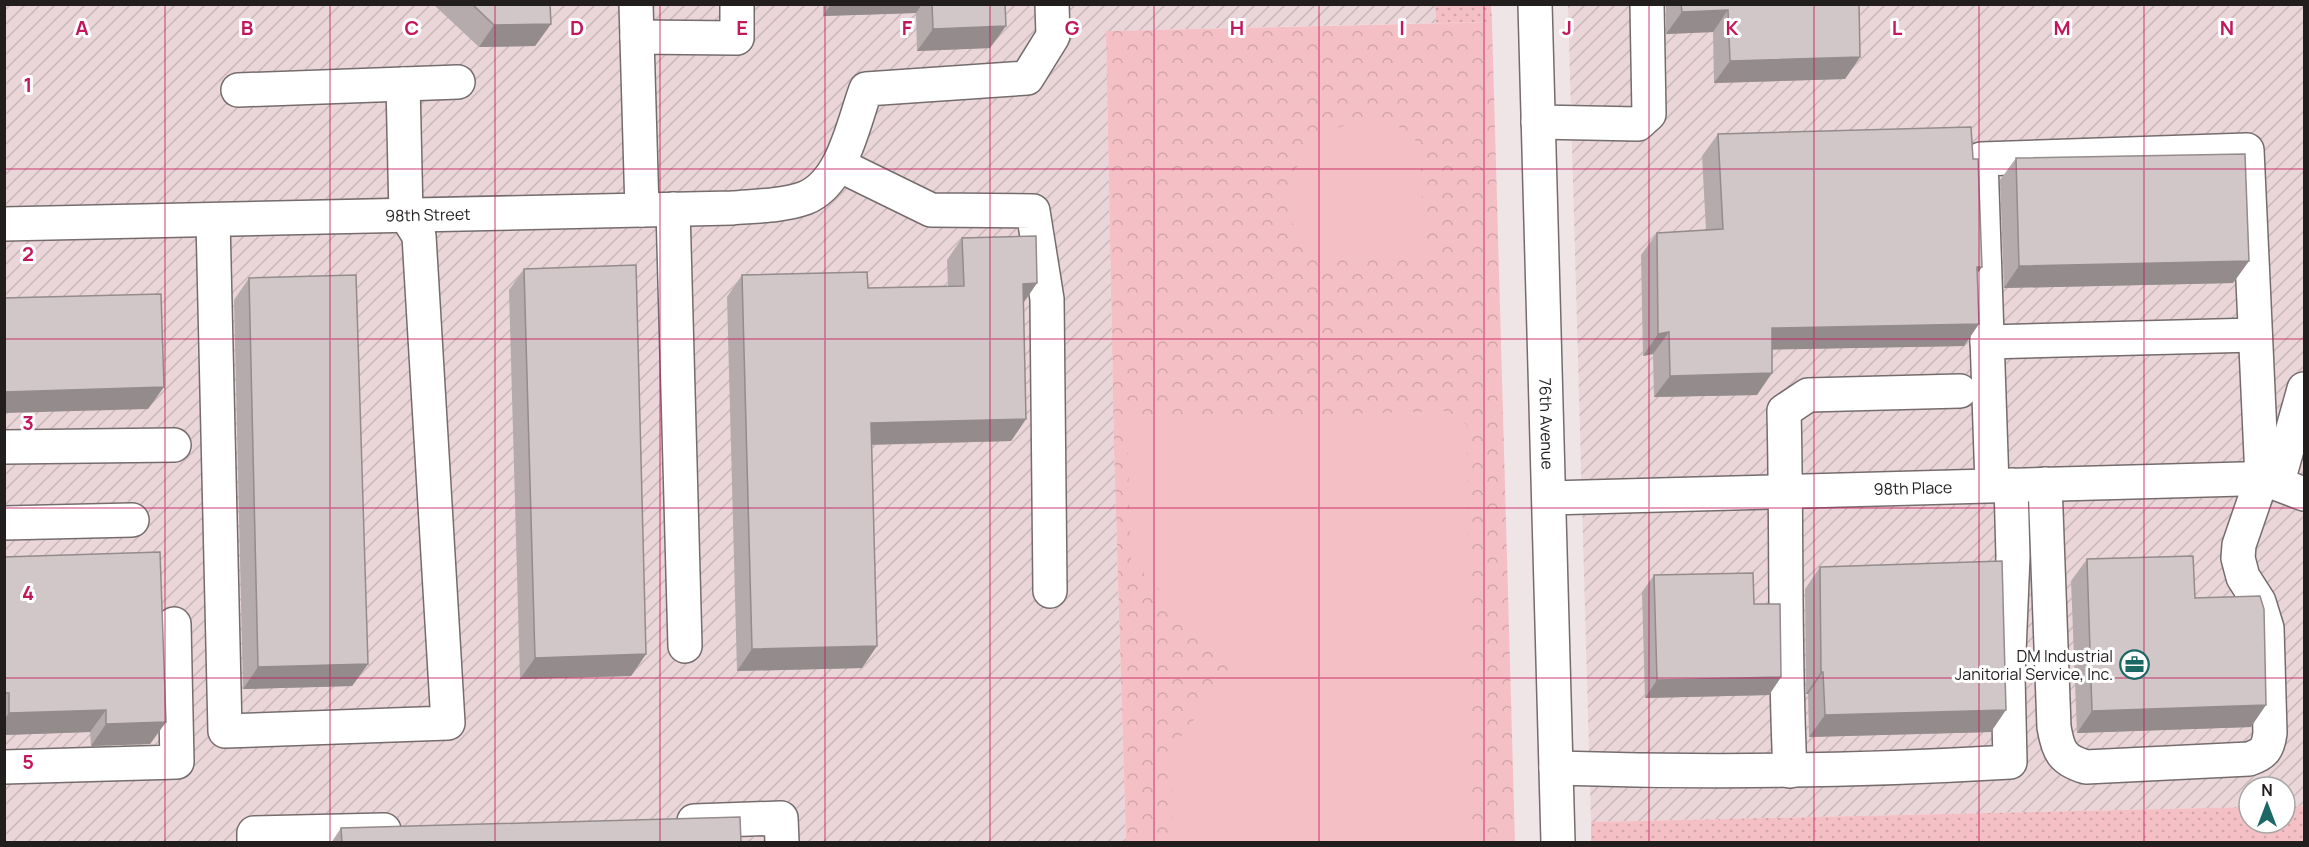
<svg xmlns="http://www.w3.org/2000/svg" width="2309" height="847" font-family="Manrope,sans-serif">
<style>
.industrial{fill:url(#industrial-furrows)}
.grass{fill:url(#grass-dots)}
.forest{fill:url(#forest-crowns)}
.pitch{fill:#f5c0c5}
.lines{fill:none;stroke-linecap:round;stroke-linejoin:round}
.minor-casing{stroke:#756c6d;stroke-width:36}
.minor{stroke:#fff;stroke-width:33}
.wall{fill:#b5abac}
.shaded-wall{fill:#938b8c}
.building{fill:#d2c7c8;stroke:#938b8c;stroke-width:1.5}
.grid{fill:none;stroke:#c2185b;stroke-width:1.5;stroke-opacity:0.55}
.labels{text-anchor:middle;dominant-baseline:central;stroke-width:6;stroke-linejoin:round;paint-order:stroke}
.street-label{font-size:16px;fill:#221e1e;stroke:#fff}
.poi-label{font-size:16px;fill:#221e1e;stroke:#fff;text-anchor:end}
.grid-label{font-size:20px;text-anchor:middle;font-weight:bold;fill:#c2185b;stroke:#fff;stroke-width:6;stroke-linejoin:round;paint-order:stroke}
</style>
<defs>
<pattern id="industrial-furrows" width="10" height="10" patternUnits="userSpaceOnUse" patternTransform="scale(1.5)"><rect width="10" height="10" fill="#ead6d8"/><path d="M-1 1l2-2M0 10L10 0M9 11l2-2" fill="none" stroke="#c8b7b9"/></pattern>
<pattern id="grass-dots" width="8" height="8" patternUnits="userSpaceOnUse" patternTransform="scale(1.5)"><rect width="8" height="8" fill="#f5c0c5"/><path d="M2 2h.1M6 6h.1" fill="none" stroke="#d2a5a9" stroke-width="1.8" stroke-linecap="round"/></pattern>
<pattern id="forest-crowns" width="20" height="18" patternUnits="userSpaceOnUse" patternTransform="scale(1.5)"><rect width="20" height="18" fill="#f5c0c5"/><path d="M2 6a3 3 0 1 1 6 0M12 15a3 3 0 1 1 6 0" fill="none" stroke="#d2a5a9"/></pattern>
</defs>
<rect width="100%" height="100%" fill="#f0e5e6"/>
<g class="industrial">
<path d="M 5,5 L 1435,5 L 1436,23 L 1106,31 L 1114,449 L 1126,842 L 5,842 Z"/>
<path d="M 1568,5 L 2304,5 L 2304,806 L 2285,807 L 2285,787 L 2249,787 L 2249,807 L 1591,822 Z"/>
</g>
<g class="grass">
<path d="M 1435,5 L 1491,5 L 1492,22 L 1436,23 Z"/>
<path d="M 2304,806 L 2304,842 L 1591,842 L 1591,822 L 2249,807 L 2249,823 L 2285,823 L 2285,807 Z"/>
</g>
<path class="forest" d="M 1492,22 L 1515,842 L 1126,842 L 1114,449 L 1106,31 Z"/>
<g class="pitch">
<path d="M 1369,121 L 1399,127 L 1420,144 L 1424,253 L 1314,257 C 1309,252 1302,246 1299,239 C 1283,209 1290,162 1316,139 C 1331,127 1350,124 1369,121 Z"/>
<path d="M 1448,411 L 1467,425 L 1468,625 L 1472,625 L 1472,842 L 1173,842 L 1172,749 L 1233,667 L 1131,560 L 1127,420 Z"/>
</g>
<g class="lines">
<defs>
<g id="minor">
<path d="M 636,4 L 642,210"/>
<path id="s1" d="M 1535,4 L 1558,842"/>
<path d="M 637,37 L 737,38 L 737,4"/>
<path d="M 238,90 L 458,82"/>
<path d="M 1538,122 L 1638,124 L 1649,114 L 1647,4"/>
<path d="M 839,165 L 931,210 L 1033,211 L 1047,299 L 1050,591"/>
<path d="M 673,209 L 685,646"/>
<path d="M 213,220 L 225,731 L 448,723 L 419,236 L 406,215 L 403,84"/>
<path id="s2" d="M 4,224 L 732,208 C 755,206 782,206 805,198 C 843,183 853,124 866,89 L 1027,78 L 1053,36 L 1052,4"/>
<path d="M 1987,342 L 2255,335"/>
<path d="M 4,447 L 174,445"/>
<path d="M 2262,478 L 2304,494"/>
<path d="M 1992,485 L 1981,159 L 2247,150 L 2262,478 L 2239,545 L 2238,558 L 2243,577 L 2259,602 L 2267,628 L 2270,733 C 2268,749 2264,754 2249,759 L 2086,767 C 2062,760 2058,751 2054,727 L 2045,484"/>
<path id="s3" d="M 1549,498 L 2279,478 L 2304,389"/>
<path d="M 4,523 L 132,520"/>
<path d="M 4,767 L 177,762 L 174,624"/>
<path d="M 1556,768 C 1708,773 1859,771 2010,762 L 2008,676 L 2013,556 L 2011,485"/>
<path d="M 1790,771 C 1784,651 1787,531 1784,411 L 1808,395 L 1960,391"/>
<path d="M 694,821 L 781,818 L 782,842"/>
<path d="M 254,842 L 254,833 L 384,830"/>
</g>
</defs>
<use href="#minor" class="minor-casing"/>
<use href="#minor" class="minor"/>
</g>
<g class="wall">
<path d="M 433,4 L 550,4 L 551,24 L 535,46 L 479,47 Z"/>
<path d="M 823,4 L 1005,4 L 990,48 L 917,51 L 916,13 L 823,16 Z"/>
<path d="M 1666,4 L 1859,4 L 1860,57 L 1845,79 L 1714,83 L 1713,32 L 1666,34 Z"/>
<path d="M 1718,134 L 1973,159 L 1982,267 L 1977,273 L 1964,346 L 1772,349 L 1757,395 L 1654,397 L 1653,354 L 1643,356 L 1641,255 L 1657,233 L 1706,230 L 1702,156 Z"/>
<path d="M 2016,158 L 2249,261 L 2233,283 L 2004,288 L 2000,180 Z"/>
<path d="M 962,238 L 1037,283 L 1023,303 L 1026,419 L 1011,441 L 872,445 L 862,668 L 737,671 L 727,297 L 742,275 L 868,288 L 948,286 L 947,260 Z"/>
<path d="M 524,269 L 646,654 L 631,676 L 520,679 L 509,290 Z"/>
<path d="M 249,278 L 368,664 L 352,686 L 243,689 L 234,300 Z"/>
<path d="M 4,557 L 166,722 L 150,744 L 91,746 L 90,732 L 4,735 Z"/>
<path d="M 2087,559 L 2195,598 L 2251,727 L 2077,733 L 2071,581 Z"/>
<path d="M 1820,567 L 1991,732 L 1809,737 L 1808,694 L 1806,694 L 1805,589 Z"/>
<path d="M 1654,575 L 1754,604 L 1781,677 L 1769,695 L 1645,698 L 1642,592 Z"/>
<path d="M 341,828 L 741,843 L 331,843 Z"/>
</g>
<g class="shaded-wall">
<path d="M 831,4 L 922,4 L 916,13 L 823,16 Z"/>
<path d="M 1728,10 L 1713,32 L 1666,34 L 1682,12 Z"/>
<path d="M 551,24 L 535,46 L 479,47 L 494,25 Z"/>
<path d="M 1006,26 L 990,48 L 917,51 L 933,29 Z"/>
<path d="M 1860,57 L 1845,79 L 1714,83 L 1730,61 Z"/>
<path d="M 2249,261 L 2233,283 L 2004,288 L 2019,266 Z"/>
<path d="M 1977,267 L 1982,267 L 1967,288 Z"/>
<path d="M 1037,283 L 1022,305 L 1023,284 Z"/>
<path d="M 1979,324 L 1964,346 L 1757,350 L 1772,328 Z"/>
<path d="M 1669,332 L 1653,354 L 1643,356 L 1658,334 Z"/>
<path d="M 1772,373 L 1757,395 L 1654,397 L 1670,376 Z"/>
<path d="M 164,387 L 148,409 L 4,413 L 4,392 Z"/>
<path d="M 1026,419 L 1011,441 L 856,445 L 871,423 Z"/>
<path d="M 877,646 L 862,668 L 737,671 L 752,649 Z"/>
<path d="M 646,654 L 631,676 L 520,679 L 535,658 Z"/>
<path d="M 368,664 L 352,686 L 243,689 L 258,667 Z"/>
<path d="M 1821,672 L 1823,672 L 1808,694 L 1806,694 Z"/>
<path d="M 1781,677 L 1769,695 L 1645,698 L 1657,680 Z"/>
<path d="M 2266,705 L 2251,727 L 2077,733 L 2092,711 Z"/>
<path d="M 106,710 L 90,732 L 4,735 L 4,720 L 9,713 Z"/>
<path d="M 2006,710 L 1991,732 L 1809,737 L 1825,715 Z"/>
<path d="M 166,722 L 150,744 L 91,746 L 106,724 Z"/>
</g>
<g class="building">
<path d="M 472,4 L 550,4 L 551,24 L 494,25 Z"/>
<path d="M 932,4 L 1005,4 L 1006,26 L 933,29 Z"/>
<path d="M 1681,4 L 1859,4 L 1860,57 L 1730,61 L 1728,10 L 1682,12 Z"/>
<path d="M 1971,127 L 1973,159 L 1978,159 L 1982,267 L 1977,267 L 1979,324 L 1772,328 L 1772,373 L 1670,376 L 1669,332 L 1658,334 L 1657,233 L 1723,229 L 1718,134 Z"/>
<path d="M 2245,154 L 2249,261 L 2019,266 L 2016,158 Z"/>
<path d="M 1036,236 L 1037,283 L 1023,284 L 1026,419 L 871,423 L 877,646 L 752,649 L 742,275 L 867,272 L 868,288 L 964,286 L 962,238 Z"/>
<path d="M 636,265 L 646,654 L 535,658 L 524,269 Z"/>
<path d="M 356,275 L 368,664 L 258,667 L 249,278 Z"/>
<path d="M 161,294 L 164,387 L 4,392 L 4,298 Z"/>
<path d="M 160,552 L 166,722 L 106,724 L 106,710 L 9,713 L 9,693 L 4,693 L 4,557 Z"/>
<path d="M 2193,556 L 2195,598 L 2260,596 L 2264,609 L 2266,705 L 2092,711 L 2087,559 Z"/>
<path d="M 2002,561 L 2006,710 L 1825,715 L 1823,672 L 1821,672 L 1820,567 Z"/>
<path d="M 1753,573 L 1754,604 L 1780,604 L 1781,677 L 1657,680 L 1654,575 Z"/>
<path d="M 740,817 L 741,843 L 342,843 L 341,828 Z"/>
</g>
<path class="grid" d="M 165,4 L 165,842M 330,4 L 330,842M 495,4 L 495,842M 660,4 L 660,842M 825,4 L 825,842M 990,4 L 990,842M 1154,4 L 1154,842M 1319,4 L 1319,842M 1484,4 L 1484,842M 1649,4 L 1649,842M 1814,4 L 1814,842M 1979,4 L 1979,842M 2144,4 L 2144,842M 4,169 L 2304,169M 4,339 L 2304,339M 4,508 L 2304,508M 4,678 L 2304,678"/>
<defs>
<symbol id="office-ring" viewBox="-11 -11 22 22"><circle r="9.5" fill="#fff" stroke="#1b6865" stroke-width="1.5"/><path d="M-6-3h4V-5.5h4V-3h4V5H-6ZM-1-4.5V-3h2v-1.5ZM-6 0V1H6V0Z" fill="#1b6865"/></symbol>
</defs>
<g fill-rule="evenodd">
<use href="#office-ring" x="2118" y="648" width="33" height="33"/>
</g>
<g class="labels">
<g class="street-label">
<text stroke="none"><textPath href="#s2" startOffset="424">98th Street</textPath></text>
<text stroke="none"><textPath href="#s1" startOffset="420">76th Avenue</textPath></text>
<text stroke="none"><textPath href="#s3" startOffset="364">98th Place</textPath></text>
</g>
<g class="poi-label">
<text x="2113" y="656">DM Industrial<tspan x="2113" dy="18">Janitorial Service, Inc.</tspan></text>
</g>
</g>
<g class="grid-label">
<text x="82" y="35">A</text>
<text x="247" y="35">B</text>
<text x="412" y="35">C</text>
<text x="577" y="35">D</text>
<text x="742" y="35">E</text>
<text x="907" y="35">F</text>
<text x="1072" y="35">G</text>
<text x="1237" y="35">H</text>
<text x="1402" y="35">I</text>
<text x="1567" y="35">J</text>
<text x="1732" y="35">K</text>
<text x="1897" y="35">L</text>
<text x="2062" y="35">M</text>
<text x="2227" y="35">N</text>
<text x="28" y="92">1</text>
<text x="28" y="261">2</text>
<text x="28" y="430">3</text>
<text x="28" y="600">4</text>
<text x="28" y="769">5</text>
</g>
<rect width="2309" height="847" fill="none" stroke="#221e1e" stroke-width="12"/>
<g transform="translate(2267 805)"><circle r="28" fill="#ffffff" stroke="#a7a5a5" stroke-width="1.5"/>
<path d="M0-4.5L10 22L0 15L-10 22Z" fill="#1b6865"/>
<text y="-9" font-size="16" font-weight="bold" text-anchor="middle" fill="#221e1e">N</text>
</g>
</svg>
